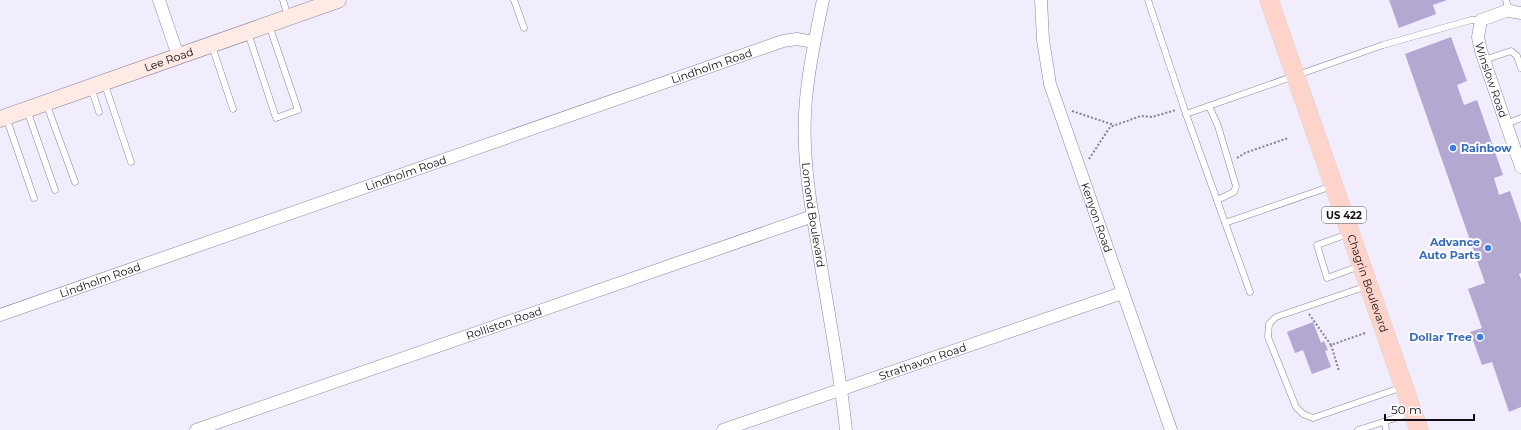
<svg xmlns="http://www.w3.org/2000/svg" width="1521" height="430" font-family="Montserrat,sans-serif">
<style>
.building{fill:#b4a7d2}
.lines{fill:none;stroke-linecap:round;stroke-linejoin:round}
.lane-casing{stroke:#8b849b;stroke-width:7}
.street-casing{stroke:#8b849b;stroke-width:13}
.secondary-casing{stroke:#8b849b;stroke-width:17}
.primary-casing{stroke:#d4d4d5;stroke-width:19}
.path{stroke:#84818d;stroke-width:2;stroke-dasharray:2 2;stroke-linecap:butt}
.lane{stroke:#fff;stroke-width:6}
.street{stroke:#fff;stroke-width:12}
.secondary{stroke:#ffeae5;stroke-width:16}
.primary{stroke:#fed4ca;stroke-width:18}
.shop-dot{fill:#3f7fe0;stroke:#fdfdfd;stroke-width:1.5}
.labels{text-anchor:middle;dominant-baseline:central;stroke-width:4;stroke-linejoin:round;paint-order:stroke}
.shield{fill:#fdfdfd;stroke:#58565b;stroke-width:1}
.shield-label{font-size:10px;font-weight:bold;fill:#110e16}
.street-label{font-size:11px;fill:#110e16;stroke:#fdfdfd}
.shop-label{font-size:11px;font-weight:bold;fill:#366cbe;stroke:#fdfdfd;text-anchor:end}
</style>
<rect width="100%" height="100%" fill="#f1edfc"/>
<g class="building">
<path d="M 1389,0 L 1447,0 L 1433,5 L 1436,14 L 1399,28 Z"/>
<path d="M 1451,37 L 1467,81 L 1457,85 L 1464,105 L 1477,100 L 1503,175 L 1494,178 L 1499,195 L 1510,191 L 1521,223 L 1521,273 L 1519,274 L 1521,279 L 1521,407 L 1509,412 L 1492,362 L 1482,365 L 1470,332 L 1482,328 L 1468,289 L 1485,283 L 1405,54 Z"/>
<path d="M 1313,322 L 1321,343 L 1324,341 L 1328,350 L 1325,351 L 1331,367 L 1312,374 L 1303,350 L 1295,353 L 1287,332 Z"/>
</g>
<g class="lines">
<defs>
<g id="lane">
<path d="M 283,0 L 288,17"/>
<path d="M 514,0 L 524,28"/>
<path d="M 1148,0 L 1186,114"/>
<path d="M 1506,0 L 1509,11"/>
<path d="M 248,33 L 276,118 L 298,110 L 269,25"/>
<path d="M 212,46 L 233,109"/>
<path d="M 1484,60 L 1511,51 L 1517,56 L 1521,68"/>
<path d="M 104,82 L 131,162"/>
<path d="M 91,87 L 99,112"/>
<path d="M 46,103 L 75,182"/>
<path d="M 1209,106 L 1218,126 L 1236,186 L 1234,192 L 1217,200"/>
<path d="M 27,110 L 55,190"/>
<path d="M 6,117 L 34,198"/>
<path d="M 1506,124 L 1521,118"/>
<path d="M 1225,223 L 1332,186"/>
<path d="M 1348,234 L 1317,245 L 1327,278 L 1360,266"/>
<path d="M 1367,286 L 1276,317 L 1269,324 L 1268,337 L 1296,407 L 1303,414 L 1313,418 L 1403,387"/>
<path d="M 1250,292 L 1186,114 L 1383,45 L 1471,20 L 1481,20"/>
<path d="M 1385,422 L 1386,430"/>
<path d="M 1358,430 L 1411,413"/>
</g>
<g id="street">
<path d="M 159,0 L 178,56"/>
<path id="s1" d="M 823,0 C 816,33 809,65 806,99 C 801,150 810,203 819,253 C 828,312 840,371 846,430"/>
<path id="s2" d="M 1041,0 L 1043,40 L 1050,84 L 1171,430"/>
<path id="s3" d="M 1509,10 L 1481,20 L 1478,37 L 1481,51 L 1521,167"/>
<path d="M 1509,11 L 1521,13"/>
<path id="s4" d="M 0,315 L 783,41 L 797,39 L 814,42"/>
<path id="s5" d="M 196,430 L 813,216"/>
<path id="s6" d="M 723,430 L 1122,293"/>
</g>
<g id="secondary">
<path id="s7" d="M 0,119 L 338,0"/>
</g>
<g id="primary">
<path id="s8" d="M 1269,0 L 1419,430"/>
</g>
</defs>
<use href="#lane" class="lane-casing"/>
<use href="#street" class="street-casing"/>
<use href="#secondary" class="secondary-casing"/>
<use href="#primary" class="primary-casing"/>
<g class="path">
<path d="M 1072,111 L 1114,125"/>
<path d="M 1237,158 L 1245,153 L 1288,138"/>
<path d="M 1089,159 L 1110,127 L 1141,116 L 1152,117 L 1176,110"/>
<path d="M 1309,314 L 1331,345 L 1365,333"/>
<path d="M 1331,345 L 1339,371"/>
</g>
<use href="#lane" class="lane"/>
<use href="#street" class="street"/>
<use href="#secondary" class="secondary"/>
<use href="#primary" class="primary"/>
</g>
<g class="shop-dot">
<circle cx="1453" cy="148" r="4"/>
<circle cx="1488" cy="248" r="4"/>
<circle cx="1480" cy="337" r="4"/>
</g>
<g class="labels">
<rect class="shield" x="1322" y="207" width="44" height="16" rx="3"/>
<g class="shield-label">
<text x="1344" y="215">US 422</text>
</g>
<g class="street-label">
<text stroke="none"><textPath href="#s7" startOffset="179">Lee Road</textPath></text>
<text stroke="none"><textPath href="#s4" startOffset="754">Lindholm Road</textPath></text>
<text stroke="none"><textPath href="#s3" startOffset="92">Winslow Road</textPath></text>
<text stroke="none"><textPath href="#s4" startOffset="430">Lindholm Road</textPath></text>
<text stroke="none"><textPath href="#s1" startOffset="217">Lomond Boulevard</textPath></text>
<text stroke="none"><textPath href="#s2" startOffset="226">Kenyon Road</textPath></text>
<text stroke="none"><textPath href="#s4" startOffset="106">Lindholm Road</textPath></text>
<text stroke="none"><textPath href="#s8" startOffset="300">Chagrin Boulevard</textPath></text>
<text stroke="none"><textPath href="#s5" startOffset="326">Rolliston Road</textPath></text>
<text stroke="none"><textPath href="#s6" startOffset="211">Strathavon Road</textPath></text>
</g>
<g class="shop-label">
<text x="1461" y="148" text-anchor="start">Rainbow</text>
<text x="1480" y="242">Advance<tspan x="1480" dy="13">Auto Parts</tspan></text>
<text x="1472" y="337">Dollar Tree</text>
</g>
</g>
<path d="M1385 414v6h89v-6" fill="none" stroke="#110e16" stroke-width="2"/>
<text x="1391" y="414" font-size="12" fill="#110e16" stroke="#fdfdfd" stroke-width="3" paint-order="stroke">50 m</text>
</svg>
